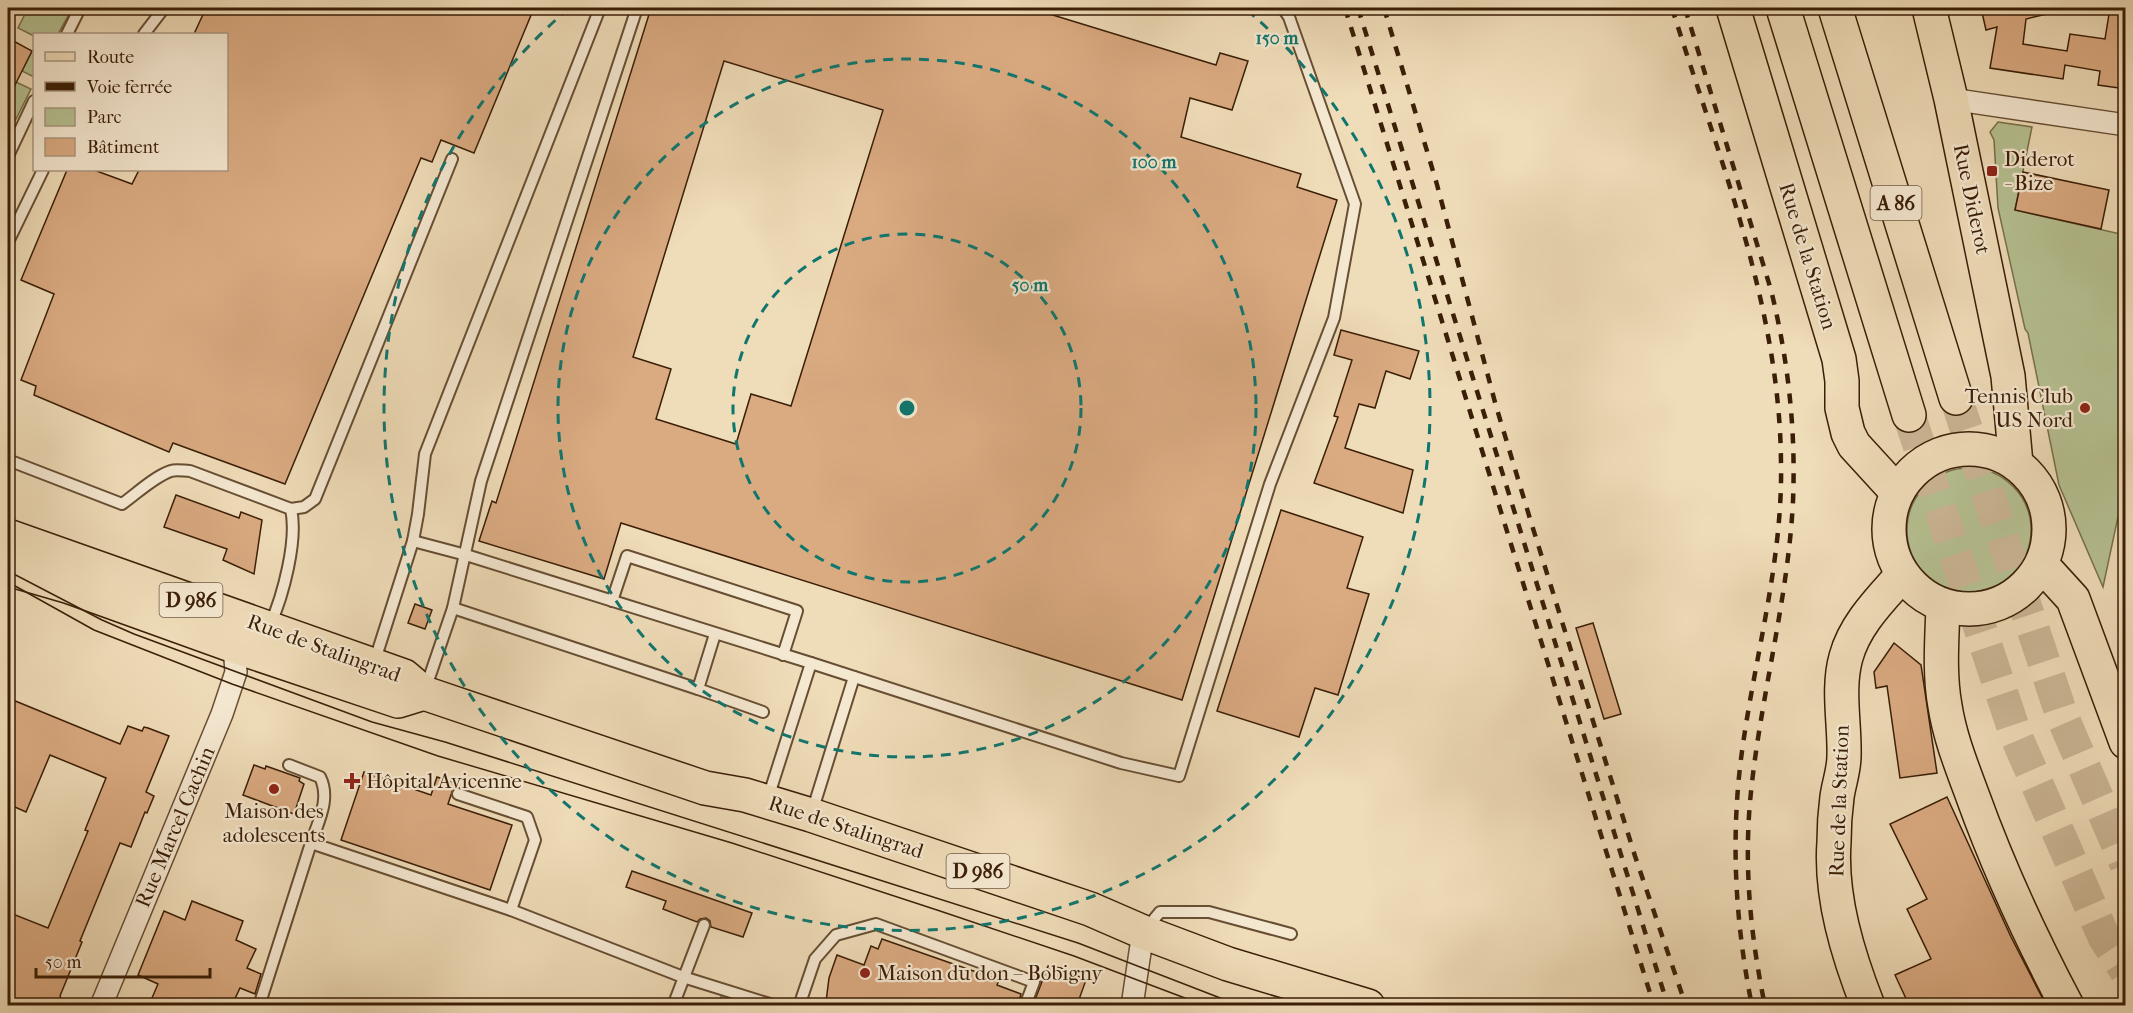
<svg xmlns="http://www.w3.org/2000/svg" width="2133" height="1013" font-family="'IM FELL French Canon',serif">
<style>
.green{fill:#b6c192;stroke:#78704c;stroke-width:1.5}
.building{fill:#daaa81;stroke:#3a1e07;stroke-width:1.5;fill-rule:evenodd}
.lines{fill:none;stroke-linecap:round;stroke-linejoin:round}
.highway-tunnel{stroke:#cbb695;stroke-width:33;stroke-dasharray:33 16;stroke-linecap:butt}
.lane-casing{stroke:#674e33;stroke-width:14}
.street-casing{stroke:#674e33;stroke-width:24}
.primary-casing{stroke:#3a1e07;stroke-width:36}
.highway-casing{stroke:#3a1e07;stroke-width:36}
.lane{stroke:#f5e8d1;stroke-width:10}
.street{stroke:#f5e8d1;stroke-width:21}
.primary{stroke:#efdcb8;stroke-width:33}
.highway{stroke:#efdcb8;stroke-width:33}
.tram{stroke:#3a1e07;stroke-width:1.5}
.rail{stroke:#3a1e07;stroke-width:4.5;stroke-dasharray:10 10;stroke-linecap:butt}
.ring{fill:none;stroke:#0f766e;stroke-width:3;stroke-dasharray:10 8}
.poi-dot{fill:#8f2418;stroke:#f5e8d1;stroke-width:2}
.labels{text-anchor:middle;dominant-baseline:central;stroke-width:4.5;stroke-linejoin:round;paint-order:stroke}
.shield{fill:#f5e8d1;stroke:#725b44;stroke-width:1.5}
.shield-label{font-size:20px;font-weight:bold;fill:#3a1e07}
.poi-label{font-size:21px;fill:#3a1e07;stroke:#f5e8d1;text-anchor:start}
.street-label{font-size:21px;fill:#3a1e07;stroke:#f5e8d1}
.centre{fill:#0f766e;stroke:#f5e8d1;stroke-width:3}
.ring-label{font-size:18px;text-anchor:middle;font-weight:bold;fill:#0f766e;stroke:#f5e8d1;stroke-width:4.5;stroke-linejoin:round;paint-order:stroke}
</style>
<rect width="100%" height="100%" fill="#efdcb8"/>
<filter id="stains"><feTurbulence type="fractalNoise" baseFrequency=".00333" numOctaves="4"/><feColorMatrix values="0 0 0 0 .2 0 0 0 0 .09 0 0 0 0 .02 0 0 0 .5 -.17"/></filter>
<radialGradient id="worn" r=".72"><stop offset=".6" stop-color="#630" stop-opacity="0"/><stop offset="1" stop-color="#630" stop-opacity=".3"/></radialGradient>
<g class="green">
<path d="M 28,8 L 57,8 L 69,14 L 58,34 L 34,34 L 34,36 L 18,28 Z"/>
<path d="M 32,51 L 34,52 L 34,77 L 22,71 Z"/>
<path d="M 16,82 L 31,89 L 9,133 L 8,99 Z"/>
<path d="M 1998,122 L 2032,127 L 2015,210 L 2125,235 L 2125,484 L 2103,587 L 2059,485 L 2028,333 L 2025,329 L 1998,208 L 1994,140 L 1990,132 Z"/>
<circle cx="1969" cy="530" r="62"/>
<path d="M 722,994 L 757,1005 L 718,1006 Z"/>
</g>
<g class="building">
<path d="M 206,8 L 534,8 L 474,153 L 441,140 L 432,162 L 421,158 L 285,484 L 173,443 L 169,452 L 34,395 L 36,386 L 21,380 L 54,294 L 21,280 L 67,170 L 94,170 L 132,184 L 139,170 L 226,170 L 226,34 L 194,34 Z"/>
<path d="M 651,8 L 1030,8 L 1216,65 L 1220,53 L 1248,61 L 1232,110 L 1190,98 L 1181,137 L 1301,174 L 1297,187 L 1337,200 L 1182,700 L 621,523 L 604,579 L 479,541 L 492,501 L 496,503 ZM 724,61 L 883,110 L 791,406 L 751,394 L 736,444 L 656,419 L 671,369 L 633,357 Z"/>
<path d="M 1981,8 L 2046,8 L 2047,14 L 2026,19 L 2023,44 L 2067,51 L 2070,34 L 2105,39 L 2110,8 L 2126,8 L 2126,89 L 2098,85 L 2100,71 L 2065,65 L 2063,79 L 1990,68 L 1997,27 L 1986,30 Z"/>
<path d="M 8,38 L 32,51 L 8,99 Z"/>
<path d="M 2023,172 L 2109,190 L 2101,229 L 2015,210 Z"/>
<path d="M 1341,330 L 1419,351 L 1410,379 L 1386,371 L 1375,408 L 1359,404 L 1345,448 L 1413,470 L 1403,513 L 1314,483 L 1338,417 L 1334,416 L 1352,360 L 1334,355 Z"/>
<path d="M 176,495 L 239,518 L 241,512 L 262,520 L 254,574 L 223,560 L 227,549 L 164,527 Z"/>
<path d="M 1281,510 L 1363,537 L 1347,588 L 1369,594 L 1338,695 L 1315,688 L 1299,737 L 1217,711 Z"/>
<path d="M 415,604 L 432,610 L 425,629 L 408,623 Z"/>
<path d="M 1593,623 L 1621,714 L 1604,719 L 1576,628 Z"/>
<path d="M 1894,643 L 1921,665 L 1937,773 L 1900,778 L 1887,686 L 1876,688 L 1874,672 Z"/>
<path d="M 8,698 L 120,744 L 128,726 L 142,731 L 144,727 L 148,728 L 169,736 L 146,792 L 154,796 L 147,813 L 145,812 L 131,847 L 120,843 L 80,941 L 82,942 L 60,996 L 64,1005 L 8,1005 L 8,912 L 48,928 L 88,831 L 85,830 L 106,778 L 50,755 L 26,812 L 8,804 Z"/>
<path d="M 254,765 L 265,769 L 266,766 L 300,778 L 299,781 L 304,784 L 294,814 L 243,795 Z"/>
<path d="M 364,772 L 431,795 L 437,777 L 455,783 L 448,804 L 512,825 L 490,890 L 341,840 Z"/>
<path d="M 1947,797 L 2011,937 L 2046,1005 L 1909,1005 L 1895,975 L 1931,959 L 1907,909 L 1927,899 L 1890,824 Z"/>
<path d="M 632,871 L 752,913 L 743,937 L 711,927 L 710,921 L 706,918 L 700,919 L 697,922 L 663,909 L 666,901 L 626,887 Z"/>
<path d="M 192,901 L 243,921 L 236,940 L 256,949 L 247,968 L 261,974 L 255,994 L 240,988 L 232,1005 L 212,1000 L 209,1005 L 149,1005 L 158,984 L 138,975 L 164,911 L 185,920 Z"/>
<path d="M 882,939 L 999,980 L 997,985 L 1021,994 L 1018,1005 L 835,1005 L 826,1002 L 829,978 L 837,955 L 864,965 L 871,946 L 878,949 Z"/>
<path d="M 1048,966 L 1061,968 L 1086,980 L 1077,1005 L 1033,1005 Z"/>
</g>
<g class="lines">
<g class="highway-tunnel">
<path d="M 1956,398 L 2062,716 L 2126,864"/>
<path d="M 1909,415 L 2016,736 L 2104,937 L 2126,971"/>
</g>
<defs>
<g id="lane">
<path d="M 67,34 L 80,8"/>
<path d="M 144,34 L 164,8"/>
<path d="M 8,156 L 34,101"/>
<path d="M 8,242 L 43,170"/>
<path d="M 8,460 L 122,504 C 136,494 155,476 171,471 C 176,469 184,471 190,471 L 291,509 C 298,540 283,596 270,625"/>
<path d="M 291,509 L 304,507 L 315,499 L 452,159"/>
<path d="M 413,541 L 418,514 L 425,454 L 600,8"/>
<path d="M 612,601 L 627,556 L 797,611 L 783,655"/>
<path d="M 453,608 L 698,689"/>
<path d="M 715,634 L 698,689 L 763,712"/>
<path d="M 374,663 L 413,541 L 466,555 L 811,663 L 768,798"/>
<path d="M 811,663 L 1121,763 L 1179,776 L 1270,484 L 1334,318 L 1355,204 L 1289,17 L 1283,8"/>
<path d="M 425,690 L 453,608 L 481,481 L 637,8"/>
<path d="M 289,765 L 320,777 C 331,799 318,822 311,843 L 511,910 L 683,977 L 776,1006"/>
<path d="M 458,794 L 527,817 L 535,840 L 511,910"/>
<path d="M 812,812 L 854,677"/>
<path d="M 1146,929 L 1160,912 L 1209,912 L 1291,934"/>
<path d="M 259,1006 L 311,843"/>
<path d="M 673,1006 L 704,925"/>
<path d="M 799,1006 L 815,959 L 836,935 L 876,924 L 1034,982 L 1025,1006"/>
</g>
<g id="street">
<path d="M 1951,99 L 2126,125"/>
<path d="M 101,1006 L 222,714 L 236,672 L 234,646"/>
<path d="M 1132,1006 L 1143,932"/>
</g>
<g id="primary">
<path d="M 1733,8 L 1839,359 L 1842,381 L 1842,408 L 1848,433 L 1854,445 L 1897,492"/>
<path d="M 1929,8 L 1951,99 L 2008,376 L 2016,464"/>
<circle cx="1969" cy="529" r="80"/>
<path d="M 8,536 L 404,676 L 424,693 L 705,788 L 745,795 L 811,815 L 1090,909 L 1143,932 L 1228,964 L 1368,1006"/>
<path d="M 2042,565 L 2073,599 L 2126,742"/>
<path d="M 8,569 L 70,587 L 234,646 L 398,701 L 424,693"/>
<path d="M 1943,606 C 1942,639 1939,673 1945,706 C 1950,738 1962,767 1973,797 C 1999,869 2031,938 2067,1006"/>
<path d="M 1868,1006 C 1848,955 1830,897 1834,842 C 1834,827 1835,812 1837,797 C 1839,783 1844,770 1844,756 C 1845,724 1837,689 1846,657 C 1855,624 1881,599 1902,575"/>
</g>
<g id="highway">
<path d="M 1783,8 L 1909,415"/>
<path d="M 1835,8 L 1956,398"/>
</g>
</defs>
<use href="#lane" class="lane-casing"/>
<use href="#street" class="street-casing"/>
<use href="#primary" class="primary-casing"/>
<use href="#highway" class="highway-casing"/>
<use href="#lane" class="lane"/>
<use href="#street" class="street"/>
<use href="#primary" class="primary"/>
<use href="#highway" class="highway"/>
<g class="tram">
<path d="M 8,571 L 102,620 L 134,634 L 372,722 L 445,742 L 1078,943 L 1241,1006"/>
<path d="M 8,582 L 94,630 L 232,684 L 438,756 L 732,843 L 937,910 L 1074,956 L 1206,1006"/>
</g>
<g class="rail">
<path d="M 1345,8 L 1654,1006"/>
<path d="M 1358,8 L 1668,1006"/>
<path d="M 1384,8 L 1436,181 L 1496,406 L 1531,522 L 1635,856 L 1686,1006"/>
<path d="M 1672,8 C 1718,156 1780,306 1781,463 C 1783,566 1752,665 1740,767 C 1731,847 1736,927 1752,1006"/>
<path d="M 1685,8 L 1771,290 C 1788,359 1796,429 1793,501 C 1788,602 1759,702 1750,802 C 1744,871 1751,939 1765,1006"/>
</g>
</g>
<g class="ring">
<circle cx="907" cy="408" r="174"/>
<circle cx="907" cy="408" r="349"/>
<path d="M1247 10A523 523 0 1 1 567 10"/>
</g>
<g class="poi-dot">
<rect x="1986" y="165" width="12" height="12" rx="3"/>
<circle cx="2085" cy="408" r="6"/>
<path d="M349 772h6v6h6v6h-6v6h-6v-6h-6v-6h6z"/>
<circle cx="274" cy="789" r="6"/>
<circle cx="865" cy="973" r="6"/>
</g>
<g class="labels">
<g class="shield">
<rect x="1870.5" y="186" width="51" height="34" rx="4.5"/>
<rect x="159.5" y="583" width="63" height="34" rx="4.5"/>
<rect x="946.5" y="854" width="63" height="34" rx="4.5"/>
</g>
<g class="shield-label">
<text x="1896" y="203">A 86</text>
<text x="191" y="600">D 986</text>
<text x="978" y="871">D 986</text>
</g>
<g class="poi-label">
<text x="2004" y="159">Diderot<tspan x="2004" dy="24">- Bize</tspan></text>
<text x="2073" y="396" text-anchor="end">Tennis Club<tspan x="2073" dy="24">US Nord</tspan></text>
<text x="366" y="781">Hôpital Avicenne</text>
<text x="274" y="811" text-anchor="middle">Maison des<tspan x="274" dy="24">adolescents</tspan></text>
<text x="877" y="973">Maison du don – Bobigny</text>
</g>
<g class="street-label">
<text transform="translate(1972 199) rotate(78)">Rue Diderot</text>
<text transform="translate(1808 256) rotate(73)">Rue de la Station</text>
<text transform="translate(324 648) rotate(20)">Rue de Stalingrad</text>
<text transform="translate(1839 801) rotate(-88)">Rue de la Station</text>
<text transform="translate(175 827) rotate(-67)">Rue Marcel Cachin</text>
<text transform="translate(846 827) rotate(18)">Rue de Stalingrad</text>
</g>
</g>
<circle cx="907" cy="408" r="9" class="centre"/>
<g class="ring-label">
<text x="1277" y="44">150 m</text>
<text x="1154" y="168">100 m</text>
<text x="1030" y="291">50 m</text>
</g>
<rect width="2133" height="1013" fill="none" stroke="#efdcb8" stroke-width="30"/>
<rect x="9" y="9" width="2115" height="995" fill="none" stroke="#3a1e07" stroke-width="3"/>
<rect x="15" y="15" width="2103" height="983" fill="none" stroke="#3a1e07" stroke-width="1.5"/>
<rect x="33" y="33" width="195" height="138" fill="#f5e8d1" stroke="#aa9780" stroke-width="1.5"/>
<rect x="45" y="52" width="30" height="9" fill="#efdcb8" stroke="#aa9780" stroke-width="1.5"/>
<text x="87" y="63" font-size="18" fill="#3a1e07">Route</text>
<rect x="45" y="82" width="30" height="9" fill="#3a1e07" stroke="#aa9780" stroke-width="1.5"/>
<text x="87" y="93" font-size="18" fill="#3a1e07">Voie ferrée</text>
<rect x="45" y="108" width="30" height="18" fill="#b6c192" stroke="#aa9780" stroke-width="1.5"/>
<text x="87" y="123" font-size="18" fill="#3a1e07">Parc</text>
<rect x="45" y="138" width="30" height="18" fill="#daaa81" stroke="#aa9780" stroke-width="1.5"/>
<text x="87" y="153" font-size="18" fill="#3a1e07">Bâtiment</text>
<path d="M36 968v9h174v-9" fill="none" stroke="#3a1e07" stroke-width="3"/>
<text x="45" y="968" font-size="18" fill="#3a1e07" stroke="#f5e8d1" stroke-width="4.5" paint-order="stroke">50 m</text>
<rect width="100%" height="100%" filter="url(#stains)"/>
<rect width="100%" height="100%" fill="url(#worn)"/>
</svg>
